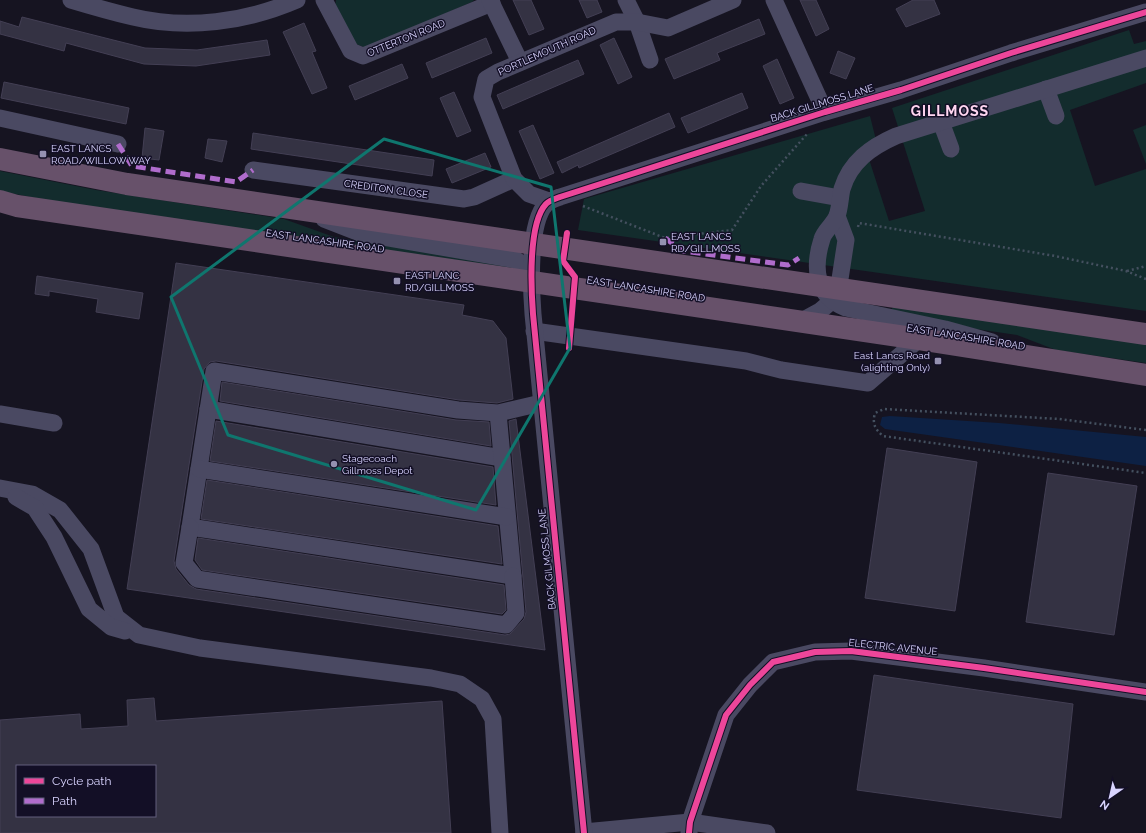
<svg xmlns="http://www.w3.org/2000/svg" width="1146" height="833" font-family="Raleway,sans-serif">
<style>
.green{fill:#132c2d}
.water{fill:#0d2144}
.building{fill:#343243;stroke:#433f54;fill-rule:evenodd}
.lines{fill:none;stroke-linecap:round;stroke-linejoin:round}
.path{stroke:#44505f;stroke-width:2.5;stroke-dasharray:2 3;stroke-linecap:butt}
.minor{stroke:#4a4962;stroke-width:17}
.highway{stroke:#67516a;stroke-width:22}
.quiet{stroke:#b06ccc;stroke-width:5;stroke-dasharray:10 5;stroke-linecap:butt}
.cycleway-casing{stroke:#130f26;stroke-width:8}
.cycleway{stroke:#ed469a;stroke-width:6}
.marked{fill:none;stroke:#0f766e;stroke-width:3;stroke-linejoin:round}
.poi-dot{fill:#9591b1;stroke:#130f26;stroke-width:1.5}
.labels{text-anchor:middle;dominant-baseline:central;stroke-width:3;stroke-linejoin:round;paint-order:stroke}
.street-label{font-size:10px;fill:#d9d4ff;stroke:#130f26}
.poi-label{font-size:10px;fill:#d9d4ff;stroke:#130f26;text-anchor:start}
.district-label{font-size:14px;font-weight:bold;letter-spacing:1px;fill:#ffd6f0;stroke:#130f26}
</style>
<rect width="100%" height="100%" fill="#161421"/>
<g class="green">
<path d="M 336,0 L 474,0 L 472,2 L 366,48 L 351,42 L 335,7 Z"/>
<path d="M 1129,30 L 1134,44 L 1146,41 L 1146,83 L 1070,110 L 1095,186 L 1146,169 L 1146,311 L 578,230 L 584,199 L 870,116 L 879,152 L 868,156 L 889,221 L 925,211 L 892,108 Z"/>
<path d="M 1146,125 L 1146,164 L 1133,130 Z"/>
<path d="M 0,171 L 96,190 L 284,219 L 334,237 L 507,263 L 515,270 L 56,202 L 0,191 Z"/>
<path d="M 893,307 L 1146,344 L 1146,363 L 1056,350 L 1017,335 L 949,325 L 891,310 Z"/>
</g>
<path class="water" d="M 890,416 L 999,423 L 1146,437 L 1146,466 L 885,429 L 880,425 L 882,417 Z"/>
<g class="building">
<path d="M 513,0 L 531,0 L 544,29 L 529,35 Z"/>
<path d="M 579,0 L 597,0 L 602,12 L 587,18 Z"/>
<path d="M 800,0 L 816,0 L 829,29 L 816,36 Z"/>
<path d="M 913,0 L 934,0 L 940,14 L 906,27 L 896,9 Z"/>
<path d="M 22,17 L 145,48 L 197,50 L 267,40 L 270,55 L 196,66 L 144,64 L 66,43 L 64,51 L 0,34 L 0,21 L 19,27 Z"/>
<path d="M 759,19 L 765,34 L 717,53 L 720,60 L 674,79 L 665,59 Z"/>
<path d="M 304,23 L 316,51 L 312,52 L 327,88 L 312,94 L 283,32 Z"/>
<path d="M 486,38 L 492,53 L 432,78 L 426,63 Z"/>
<path d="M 614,38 L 632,77 L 618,84 L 600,45 Z"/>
<path d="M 838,51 L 855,58 L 846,79 L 830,73 Z"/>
<path d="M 777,59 L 794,98 L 780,104 L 763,66 Z"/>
<path d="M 578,60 L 584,74 L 503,109 L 497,95 Z"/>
<path d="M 402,64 L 408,78 L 355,100 L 349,86 Z"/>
<path d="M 4,82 L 129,108 L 126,124 L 1,98 Z"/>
<path d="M 454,92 L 471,131 L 457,137 L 440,98 Z"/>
<path d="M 742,93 L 748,108 L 688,133 L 681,118 Z"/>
<path d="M 669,113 L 675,127 L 579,168 L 578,165 L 562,173 L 557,162 Z"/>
<path d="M 533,125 L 554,173 L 540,179 L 519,131 Z"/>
<path d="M 145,128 L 164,131 L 159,160 L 142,158 Z"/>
<path d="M 253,133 L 434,160 L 432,176 L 251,149 Z"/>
<path d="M 208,139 L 227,141 L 222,162 L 205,158 Z"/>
<path d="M 485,153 L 491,167 L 452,183 L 446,169 Z"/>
<path d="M 176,263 L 464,305 L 462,315 L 493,321 L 506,338 L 513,399 L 497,403 L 459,400 L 216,361 L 210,362 L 204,369 L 174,561 L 176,569 L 189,585 L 196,589 L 505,635 L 510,634 L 524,619 L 526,612 L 509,421 L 516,419 L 545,650 L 127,589 Z"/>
<path d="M 37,276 L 143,293 L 139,319 L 96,312 L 98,299 L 49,291 L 49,296 L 35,294 Z"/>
<path d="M 222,382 L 456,420 L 489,422 L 491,446 L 220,401 Z"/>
<path d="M 216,421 L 493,467 L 496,505 L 210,461 Z"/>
<path d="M 887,448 L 977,462 L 955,611 L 865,598 Z"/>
<path d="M 1048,473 L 1137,486 L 1114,635 L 1026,622 Z"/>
<path d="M 207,480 L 498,526 L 502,564 L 201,519 Z"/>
<path d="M 198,538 L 504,585 L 506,610 L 502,614 L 202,570 L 195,560 Z"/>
<path d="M 874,675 L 1073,704 L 1061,818 L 857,790 Z"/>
<path d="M 154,698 L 156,721 L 442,701 L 451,833 L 0,833 L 0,720 L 80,714 L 81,729 L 128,726 L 127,700 ZM 17,766 L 155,766 L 155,816 L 17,816 Z"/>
</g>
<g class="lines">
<g class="path">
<path d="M 583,206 L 665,238 L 732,230 L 761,186 L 807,134"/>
<path d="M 858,227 L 859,223 L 1055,256 L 1126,271 L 1146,279"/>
<path d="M 1127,271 L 1146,266"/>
<path d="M 1146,430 L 1059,419 L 884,409 L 875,413 C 872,424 875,429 883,436 L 1146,473"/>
</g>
<g class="minor">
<path d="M 71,0 C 91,6 112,12 133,17 C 187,30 246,22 297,0"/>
<path d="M 324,0 L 351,51 L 363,56 L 492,3"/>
<path d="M 490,0 L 520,62"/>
<path d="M 626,0 L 637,22 L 650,60"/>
<path d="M 774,0 L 825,112"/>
<path d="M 1046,89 L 1056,116"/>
<path d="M 0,118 L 118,144"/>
<path d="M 941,122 L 951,149"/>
<path d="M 253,170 L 464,199 L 474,197 L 514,179"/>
<path d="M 801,191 L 840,198"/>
<path d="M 549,201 L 529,194 L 514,179 L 482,97 L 486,79 L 498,72 L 616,22 L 637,22 L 668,28 L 733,0"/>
<path d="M 324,219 L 360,233 L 516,260 L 526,267 L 532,282"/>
<path d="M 798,323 L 820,311 L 833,300 L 838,292 L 846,240 L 837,216"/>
<path d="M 534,331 L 746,361 L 781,370 L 868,383 L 919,339"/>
<path d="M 992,342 L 945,329 L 846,308 C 815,296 813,267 822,239 C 824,231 834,224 837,216 C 840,208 840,198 842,189 C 850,162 871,147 896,136 L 1146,58"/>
<path d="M 208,409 L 502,458"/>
<path d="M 498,413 L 513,576 L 190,527 L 214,371 L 458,410 L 498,413 L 541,403"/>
<path d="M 0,414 L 54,423"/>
<path d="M 199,469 L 507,517"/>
<path d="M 0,488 L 32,494 L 60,510 L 91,549 L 116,617 L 139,635 L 200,648 L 431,678 L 460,684 L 482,699 L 493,719 L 500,833"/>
<path d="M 16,497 L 35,508 L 54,537 L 89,609 L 111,627 L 125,631"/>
<path d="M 190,527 L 184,563 L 197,579 L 506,625 L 516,613 L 513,576"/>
<path d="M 584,832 L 690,822 L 767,833"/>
<path d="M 584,833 L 533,314 C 531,288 528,223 546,204 C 550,200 555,199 560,197 L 825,112 L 901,90 L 1011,53 L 1146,12"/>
<path d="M 689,833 L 690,822 L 726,715 L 750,685 L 773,662 L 815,652 L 851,651 L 984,668 L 1146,692"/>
</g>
<g class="highway">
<path d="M 0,159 L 127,184 L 1146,334"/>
<path d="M 0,201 L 17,206 L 919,339 L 1146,375"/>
</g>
<g class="quiet">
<path d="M 118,144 L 132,166 L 236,182 L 253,170"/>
<path d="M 665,238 L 683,251 L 788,265 L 799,258"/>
</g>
<defs>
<g id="cycleway">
<path d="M 567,233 L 563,261 L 575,277 L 569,348"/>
<path d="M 584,833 L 533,314 C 531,288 528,223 546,204 C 550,200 555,199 560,197 L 825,112 L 901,90 L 1011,53 L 1146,12"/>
<path d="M 689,833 L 690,822 L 726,715 L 750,685 L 773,662 L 815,652 L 851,651 L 984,668 L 1146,692"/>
</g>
</defs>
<use href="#cycleway" class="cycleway-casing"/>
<use href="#cycleway" class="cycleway"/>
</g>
<path class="marked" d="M 384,139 L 551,187 L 570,348 L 476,510 L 228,435 L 171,297 Z"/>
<g class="poi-dot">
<rect x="39" y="150" width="8" height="8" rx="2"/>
<rect x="659" y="238" width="8" height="8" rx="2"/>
<rect x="393" y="277" width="8" height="8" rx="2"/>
<rect x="934" y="357" width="8" height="8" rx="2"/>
<circle cx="334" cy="464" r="4"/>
</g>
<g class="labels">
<g class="street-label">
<text transform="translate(406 38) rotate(-22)">OTTERTON ROAD</text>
<text transform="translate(547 51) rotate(-24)">PORTLEMOUTH ROAD</text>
<text transform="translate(822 103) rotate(-17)">BACK GILLMOSS LANE</text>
<text transform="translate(386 189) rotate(8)">CREDITON CLOSE</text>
<text transform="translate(325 241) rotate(8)">EAST LANCASHIRE ROAD</text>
<text transform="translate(646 289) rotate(9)">EAST LANCASHIRE ROAD</text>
<text transform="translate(966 337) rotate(9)">EAST LANCASHIRE ROAD</text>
<text transform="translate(547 559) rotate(-96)">BACK GILMOSS LANE</text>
<text transform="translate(893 647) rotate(6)">ELECTRIC AVENUE</text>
</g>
<g class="poi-label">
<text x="51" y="148">EAST LANCS<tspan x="51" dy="12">ROAD/WILLOW WAY</tspan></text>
<text x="671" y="236">EAST LANCS<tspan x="671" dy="12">RD/GILLMOSS</tspan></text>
<text x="405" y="275">EAST LANC<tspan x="405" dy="12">RD/GILLMOSS</tspan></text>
<text x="930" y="355" text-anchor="end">East Lancs Road<tspan x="930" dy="12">(alighting Only)</tspan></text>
<text x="342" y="458">Stagecoach<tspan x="342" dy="12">Gillmoss Depot</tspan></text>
</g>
<g class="district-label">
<text x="950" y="111">GILLMOSS</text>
</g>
</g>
<rect x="16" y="765" width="140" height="52" fill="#130f26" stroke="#625e7d"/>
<rect x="24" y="778" width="20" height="6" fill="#ed469a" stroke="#625e7d"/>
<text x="52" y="785" font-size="12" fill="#d9d4ff">Cycle path</text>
<rect x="24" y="798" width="20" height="6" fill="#b06ccc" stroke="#625e7d"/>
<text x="52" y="805" font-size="12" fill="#d9d4ff">Path</text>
<g transform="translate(1110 797) rotate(214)" stroke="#130f26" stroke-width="3" paint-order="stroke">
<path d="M0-3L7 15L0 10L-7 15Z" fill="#d9d4ff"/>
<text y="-6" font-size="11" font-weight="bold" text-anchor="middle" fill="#d9d4ff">N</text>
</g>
</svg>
